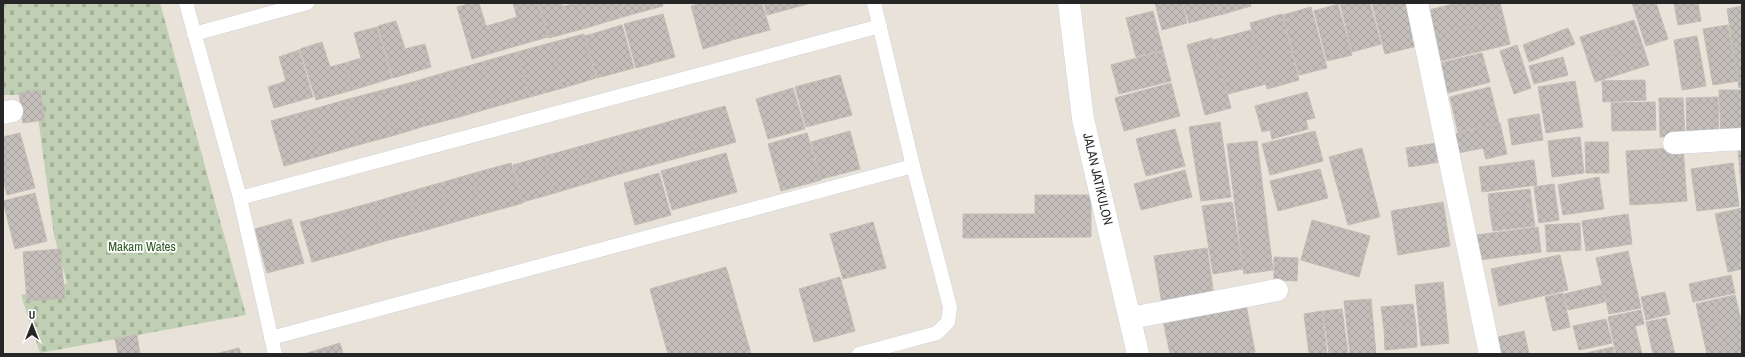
<svg xmlns="http://www.w3.org/2000/svg" width="1745" height="357" font-family="'Archivo Narrow',sans-serif">
<style>
.cemetery{fill:url(#cemetery-stones)}
.building{fill:url(#building-cross-hatch);stroke:#c2bdb4}
.lines{fill:none;stroke-linecap:round;stroke-linejoin:round}
.service-casing{stroke:#cfd2de;stroke-width:15}
.minor-casing{stroke:#cfd2de;stroke-width:23}
.secondary-casing{stroke:#cfd2de;stroke-width:23}
.service{stroke:#fff;stroke-width:14}
.minor{stroke:#fff;stroke-width:22}
.secondary{stroke:#fff;stroke-width:22}
.labels{text-anchor:middle;dominant-baseline:central;stroke-width:3.5;stroke-linejoin:round;paint-order:stroke}
.street-label{font-size:13px;fill:#262626;stroke:#fff}
.park-label{font-size:13px;fill:#2c5921;stroke:#fff}
</style>
<defs>
<pattern id="cemetery-stones" width="16" height="16" patternUnits="userSpaceOnUse"><rect width="16" height="16" fill="#c0cfb3"/><path d="M2 7V4a2 2 0 0 1 4 0v3zM10 15v-3a2 2 0 0 1 4 0v3z" fill="#a5b29a"/></pattern>
<pattern id="building-cross-hatch" width="8" height="8" patternUnits="userSpaceOnUse"><rect width="8" height="8" fill="#c3beb9"/><path d="M0 0l8 8M0 8l8-8" fill="none" stroke="#a7a39f"/></pattern>
</defs>
<rect width="100%" height="100%" fill="#e8e2d9"/>
<path class="cemetery" d="M 3,3 L 160,3 L 246,315 L 40,353 L 21,295 L 67,283 L 54,235 L 35,95 L 3,95 Z"/>
<g class="building">
<path d="M 472,3 L 479,3 L 486,26 L 501,22 L 509,48 L 472,59 L 457,7 Z"/>
<path d="M 513,3 L 538,3 L 548,37 L 509,48 L 501,22 L 517,17 Z"/>
<path d="M 539,3 L 562,3 L 563,6 L 579,3 L 586,28 L 549,38 Z"/>
<path d="M 579,3 L 622,3 L 626,16 L 586,28 Z"/>
<path d="M 622,3 L 662,3 L 663,6 L 626,16 Z"/>
<path d="M 702,3 L 725,3 L 736,39 L 703,49 L 691,6 Z"/>
<path d="M 725,3 L 762,3 L 770,30 L 736,39 Z"/>
<path d="M 764,3 L 811,3 L 767,15 Z"/>
<path d="M 1155,3 L 1182,3 L 1187,23 L 1162,30 Z"/>
<path d="M 1183,3 L 1216,3 L 1219,15 L 1189,23 Z"/>
<path d="M 1217,3 L 1250,3 L 1251,6 L 1220,15 Z"/>
<path d="M 1340,3 L 1370,3 L 1381,44 L 1352,52 Z"/>
<path d="M 1372,3 L 1406,3 L 1417,46 L 1385,54 Z"/>
<path d="M 1457,3 L 1500,3 L 1504,19 L 1435,35 L 1429,10 Z"/>
<path d="M 1632,3 L 1656,3 L 1668,39 L 1646,46 Z"/>
<path d="M 1674,3 L 1698,3 L 1701,21 L 1678,25 Z"/>
<path d="M 1338,4 L 1352,55 L 1327,61 L 1314,11 Z"/>
<path d="M 1742,6 L 1742,47 L 1733,48 L 1727,9 Z"/>
<path d="M 1311,7 L 1327,68 L 1299,75 L 1283,15 Z"/>
<path d="M 1153,11 L 1163,50 L 1136,57 L 1126,18 Z"/>
<path d="M 663,14 L 675,57 L 636,68 L 624,24 Z"/>
<path d="M 1282,14 L 1299,80 L 1267,89 L 1250,23 Z"/>
<path d="M 1504,19 L 1510,44 L 1441,61 L 1435,35 Z"/>
<path d="M 1634,20 L 1642,43 L 1588,61 L 1580,37 Z"/>
<path d="M 396,21 L 405,49 L 425,44 L 431,67 L 393,78 L 378,26 Z"/>
<path d="M 622,25 L 634,68 L 597,78 L 585,36 Z"/>
<path d="M 1728,25 L 1738,81 L 1713,85 L 1703,29 Z"/>
<path d="M 377,27 L 392,78 L 353,90 L 345,63 L 361,58 L 354,33 Z"/>
<path d="M 1568,28 L 1575,44 L 1529,62 L 1523,45 Z"/>
<path d="M 1251,30 L 1266,84 L 1228,94 L 1213,40 Z"/>
<path d="M 584,34 L 596,78 L 563,88 L 550,43 Z"/>
<path d="M 1697,36 L 1706,86 L 1682,90 L 1674,40 Z"/>
<path d="M 1212,38 L 1231,108 L 1205,115 L 1187,45 Z"/>
<path d="M 322,42 L 330,67 L 345,63 L 353,90 L 316,100 L 300,49 Z"/>
<path d="M 550,43 L 563,88 L 530,97 L 517,52 Z"/>
<path d="M 1642,43 L 1649,65 L 1595,82 L 1588,61 Z"/>
<path d="M 1517,45 L 1531,88 L 1514,94 L 1500,51 Z"/>
<path d="M 1742,47 L 1742,87 L 1739,88 L 1733,48 Z"/>
<path d="M 299,50 L 313,97 L 274,108 L 268,87 L 286,81 L 279,57 Z"/>
<path d="M 1163,51 L 1171,81 L 1119,94 L 1111,65 Z"/>
<path d="M 517,52 L 530,97 L 494,107 L 482,62 Z"/>
<path d="M 1482,53 L 1490,82 L 1448,93 L 1440,63 Z"/>
<path d="M 1563,57 L 1568,75 L 1534,84 L 1529,66 Z"/>
<path d="M 482,62 L 494,107 L 459,117 L 447,72 Z"/>
<path d="M 447,72 L 459,117 L 425,126 L 413,82 Z"/>
<path d="M 840,75 L 852,115 L 806,127 L 795,87 Z"/>
<path d="M 1645,80 L 1646,100 L 1603,102 L 1602,81 Z"/>
<path d="M 1575,81 L 1583,127 L 1546,133 L 1538,87 Z"/>
<path d="M 413,82 L 425,126 L 392,136 L 379,91 Z"/>
<path d="M 1171,83 L 1180,116 L 1124,131 L 1115,98 Z"/>
<path d="M 1490,87 L 1499,123 L 1458,132 L 1450,97 Z"/>
<path d="M 793,88 L 805,129 L 768,139 L 756,99 Z"/>
<path d="M 40,90 L 45,120 L 23,123 L 19,93 Z"/>
<path d="M 1719,90 L 1742,90 L 1742,135 L 1721,136 Z"/>
<path d="M 379,91 L 392,136 L 358,145 L 345,100 Z"/>
<path d="M 1307,92 L 1315,118 L 1306,120 L 1308,129 L 1272,139 L 1270,130 L 1262,132 L 1255,106 Z"/>
<path d="M 1718,97 L 1719,138 L 1687,139 L 1686,98 Z"/>
<path d="M 1659,98 L 1683,98 L 1685,136 L 1660,137 Z"/>
<path d="M 345,100 L 358,145 L 320,156 L 307,111 Z"/>
<path d="M 1655,102 L 1656,130 L 1612,131 L 1611,103 Z"/>
<path d="M 725,106 L 736,142 L 696,153 L 685,117 Z"/>
<path d="M 307,111 L 320,156 L 284,166 L 271,121 Z"/>
<path d="M 1539,114 L 1543,140 L 1512,145 L 1508,119 Z"/>
<path d="M 685,117 L 696,153 L 660,163 L 650,127 Z"/>
<path d="M 1220,122 L 1231,197 L 1201,201 L 1189,127 Z"/>
<path d="M 1500,123 L 1507,154 L 1486,159 L 1483,148 L 1458,153 L 1454,134 Z"/>
<path d="M 650,127 L 660,163 L 623,173 L 613,137 Z"/>
<path d="M 1175,129 L 1185,166 L 1146,176 L 1136,139 Z"/>
<path d="M 850,131 L 860,169 L 821,179 L 811,142 Z"/>
<path d="M 1315,131 L 1323,161 L 1270,175 L 1262,144 Z"/>
<path d="M 20,133 L 35,188 L 7,195 L 3,178 L 3,137 Z"/>
<path d="M 807,133 L 821,180 L 781,191 L 768,144 Z"/>
<path d="M 613,137 L 623,173 L 588,183 L 578,147 Z"/>
<path d="M 1580,137 L 1584,173 L 1552,177 L 1548,141 Z"/>
<path d="M 1257,141 L 1273,270 L 1244,274 L 1227,144 Z"/>
<path d="M 1585,142 L 1608,142 L 1609,173 L 1586,173 Z"/>
<path d="M 1437,143 L 1440,162 L 1409,167 L 1406,148 Z"/>
<path d="M 1742,146 L 1742,199 L 1738,147 Z"/>
<path d="M 578,147 L 588,183 L 555,193 L 545,156 Z"/>
<path d="M 1683,147 L 1687,201 L 1662,203 L 1658,149 Z"/>
<path d="M 1362,148 L 1380,217 L 1348,225 L 1329,157 Z"/>
<path d="M 1658,149 L 1662,203 L 1630,205 L 1626,151 Z"/>
<path d="M 726,153 L 737,192 L 672,210 L 661,171 Z"/>
<path d="M 545,156 L 555,193 L 523,202 L 513,165 Z"/>
<path d="M 1534,160 L 1537,185 L 1482,192 L 1479,167 Z"/>
<path d="M 511,163 L 523,203 L 483,214 L 471,174 Z"/>
<path d="M 1733,163 L 1739,206 L 1697,211 L 1691,169 Z"/>
<path d="M 1320,169 L 1328,198 L 1278,211 L 1270,181 Z"/>
<path d="M 1185,170 L 1192,197 L 1141,210 L 1134,184 Z"/>
<path d="M 659,173 L 671,215 L 635,225 L 624,183 Z"/>
<path d="M 471,174 L 483,214 L 451,223 L 440,183 Z"/>
<path d="M 1599,177 L 1604,209 L 1563,215 L 1558,185 Z"/>
<path d="M 440,183 L 451,223 L 419,232 L 408,192 Z"/>
<path d="M 1554,184 L 1559,220 L 1539,223 L 1534,187 Z"/>
<path d="M 1530,189 L 1532,207 L 1490,213 L 1488,194 Z"/>
<path d="M 408,192 L 419,232 L 385,241 L 374,202 Z"/>
<path d="M 35,193 L 47,241 L 15,249 L 3,201 Z"/>
<path d="M 1035,195 L 1091,195 L 1091,237 L 963,238 L 963,214 L 1035,214 Z"/>
<path d="M 374,202 L 385,241 L 349,252 L 338,212 Z"/>
<path d="M 1232,202 L 1243,269 L 1213,274 L 1202,206 Z"/>
<path d="M 1443,202 L 1450,246 L 1398,255 L 1391,211 Z"/>
<path d="M 1532,207 L 1535,226 L 1493,231 L 1490,213 Z"/>
<path d="M 1742,208 L 1742,269 L 1728,272 L 1715,214 Z"/>
<path d="M 338,212 L 349,252 L 312,262 L 300,222 Z"/>
<path d="M 1628,214 L 1632,244 L 1586,251 L 1582,221 Z"/>
<path d="M 291,219 L 304,263 L 267,273 L 255,229 Z"/>
<path d="M 1312,220 L 1370,236 L 1359,277 L 1301,260 Z"/>
<path d="M 873,222 L 886,268 L 843,279 L 830,234 Z"/>
<path d="M 1580,223 L 1581,250 L 1547,252 L 1545,225 Z"/>
<path d="M 1538,227 L 1541,252 L 1479,260 L 1476,235 Z"/>
<path d="M 1207,248 L 1214,296 L 1162,304 L 1154,256 Z"/>
<path d="M 60,249 L 65,298 L 27,301 L 23,252 Z"/>
<path d="M 1628,251 L 1641,308 L 1609,314 L 1596,258 Z"/>
<path d="M 1560,255 L 1568,290 L 1499,306 L 1491,269 Z"/>
<path d="M 1274,257 L 1298,258 L 1297,281 L 1274,280 Z"/>
<path d="M 726,267 L 751,354 L 668,354 L 650,289 Z"/>
<path d="M 1731,275 L 1735,293 L 1693,302 L 1689,284 Z"/>
<path d="M 840,277 L 855,331 L 814,342 L 799,289 Z"/>
<path d="M 1443,282 L 1449,343 L 1421,346 L 1415,285 Z"/>
<path d="M 1602,285 L 1605,302 L 1568,310 L 1564,294 Z"/>
<path d="M 1665,292 L 1670,314 L 1646,320 L 1641,297 Z"/>
<path d="M 1563,293 L 1570,327 L 1553,331 L 1545,297 Z"/>
<path d="M 1735,295 L 1742,324 L 1742,354 L 1725,354 L 1713,300 Z"/>
<path d="M 1245,299 L 1255,352 L 1247,354 L 1170,354 L 1162,315 Z"/>
<path d="M 1371,299 L 1376,354 L 1350,354 L 1344,301 Z"/>
<path d="M 1713,300 L 1725,354 L 1707,354 L 1696,304 Z"/>
<path d="M 1413,304 L 1416,326 L 1384,329 L 1381,307 Z"/>
<path d="M 1342,309 L 1348,354 L 1329,354 L 1323,311 Z"/>
<path d="M 1641,310 L 1644,324 L 1635,326 L 1642,354 L 1616,354 L 1608,317 Z"/>
<path d="M 1322,311 L 1327,354 L 1309,354 L 1304,314 Z"/>
<path d="M 1666,318 L 1675,354 L 1653,354 L 1646,322 Z"/>
<path d="M 1606,319 L 1612,343 L 1579,350 L 1573,326 Z"/>
<path d="M 1416,326 L 1417,347 L 1385,350 L 1384,329 Z"/>
<path d="M 1524,331 L 1529,354 L 1498,354 L 1494,338 Z"/>
<path d="M 137,335 L 140,354 L 118,354 L 115,339 Z"/>
<path d="M 340,343 L 343,354 L 304,354 Z"/>
<path d="M 1613,347 L 1614,354 L 1582,354 Z"/>
<path d="M 239,348 L 241,354 L 215,354 Z"/>
</g>
<g class="lines">
<defs>
<g id="service">
<path d="M 186,3 L 240,198 L 275,354"/>
<path d="M 194,34 L 307,3"/>
<path d="M 240,198 L 880,26"/>
<path d="M 271,338 L 913,166"/>
<path d="M 859,354 L 937,333 L 948,322 L 950,307 L 913,166 L 874,3"/>
</g>
<g id="minor">
<path d="M 1417,3 L 1490,354"/>
<path d="M 3,113 L 12,111"/>
<path d="M 1674,143 L 1742,139"/>
<path d="M 1131,318 L 1277,290"/>
</g>
<path id="secondary" d="M 1069,3 L 1083,119 L 1138,354"/>
</defs>
<use href="#service" class="service-casing"/>
<use href="#minor" class="minor-casing"/>
<use href="#secondary" class="secondary-casing"/>
<use href="#service" class="service"/>
<use href="#minor" class="minor"/>
<use href="#secondary" class="secondary"/>
</g>
<g class="labels">
<g class="street-label">
<text transform="translate(1098 179) rotate(77)">JALAN JATIKULON</text>
</g>
<g class="park-label">
<text x="142" y="246">Makam Wates</text>
</g>
</g>
<rect width="1745" height="357" fill="none" stroke="#262626" stroke-width="8"/>
<g transform="translate(32 325)" stroke="#ffffff" stroke-width="3" paint-order="stroke">
<path d="M0-3L7 15L0 10L-7 15Z" fill="#262626"/>
<text y="-6" font-size="11" font-weight="bold" text-anchor="middle" fill="#262626">U</text>
</g>
</svg>
